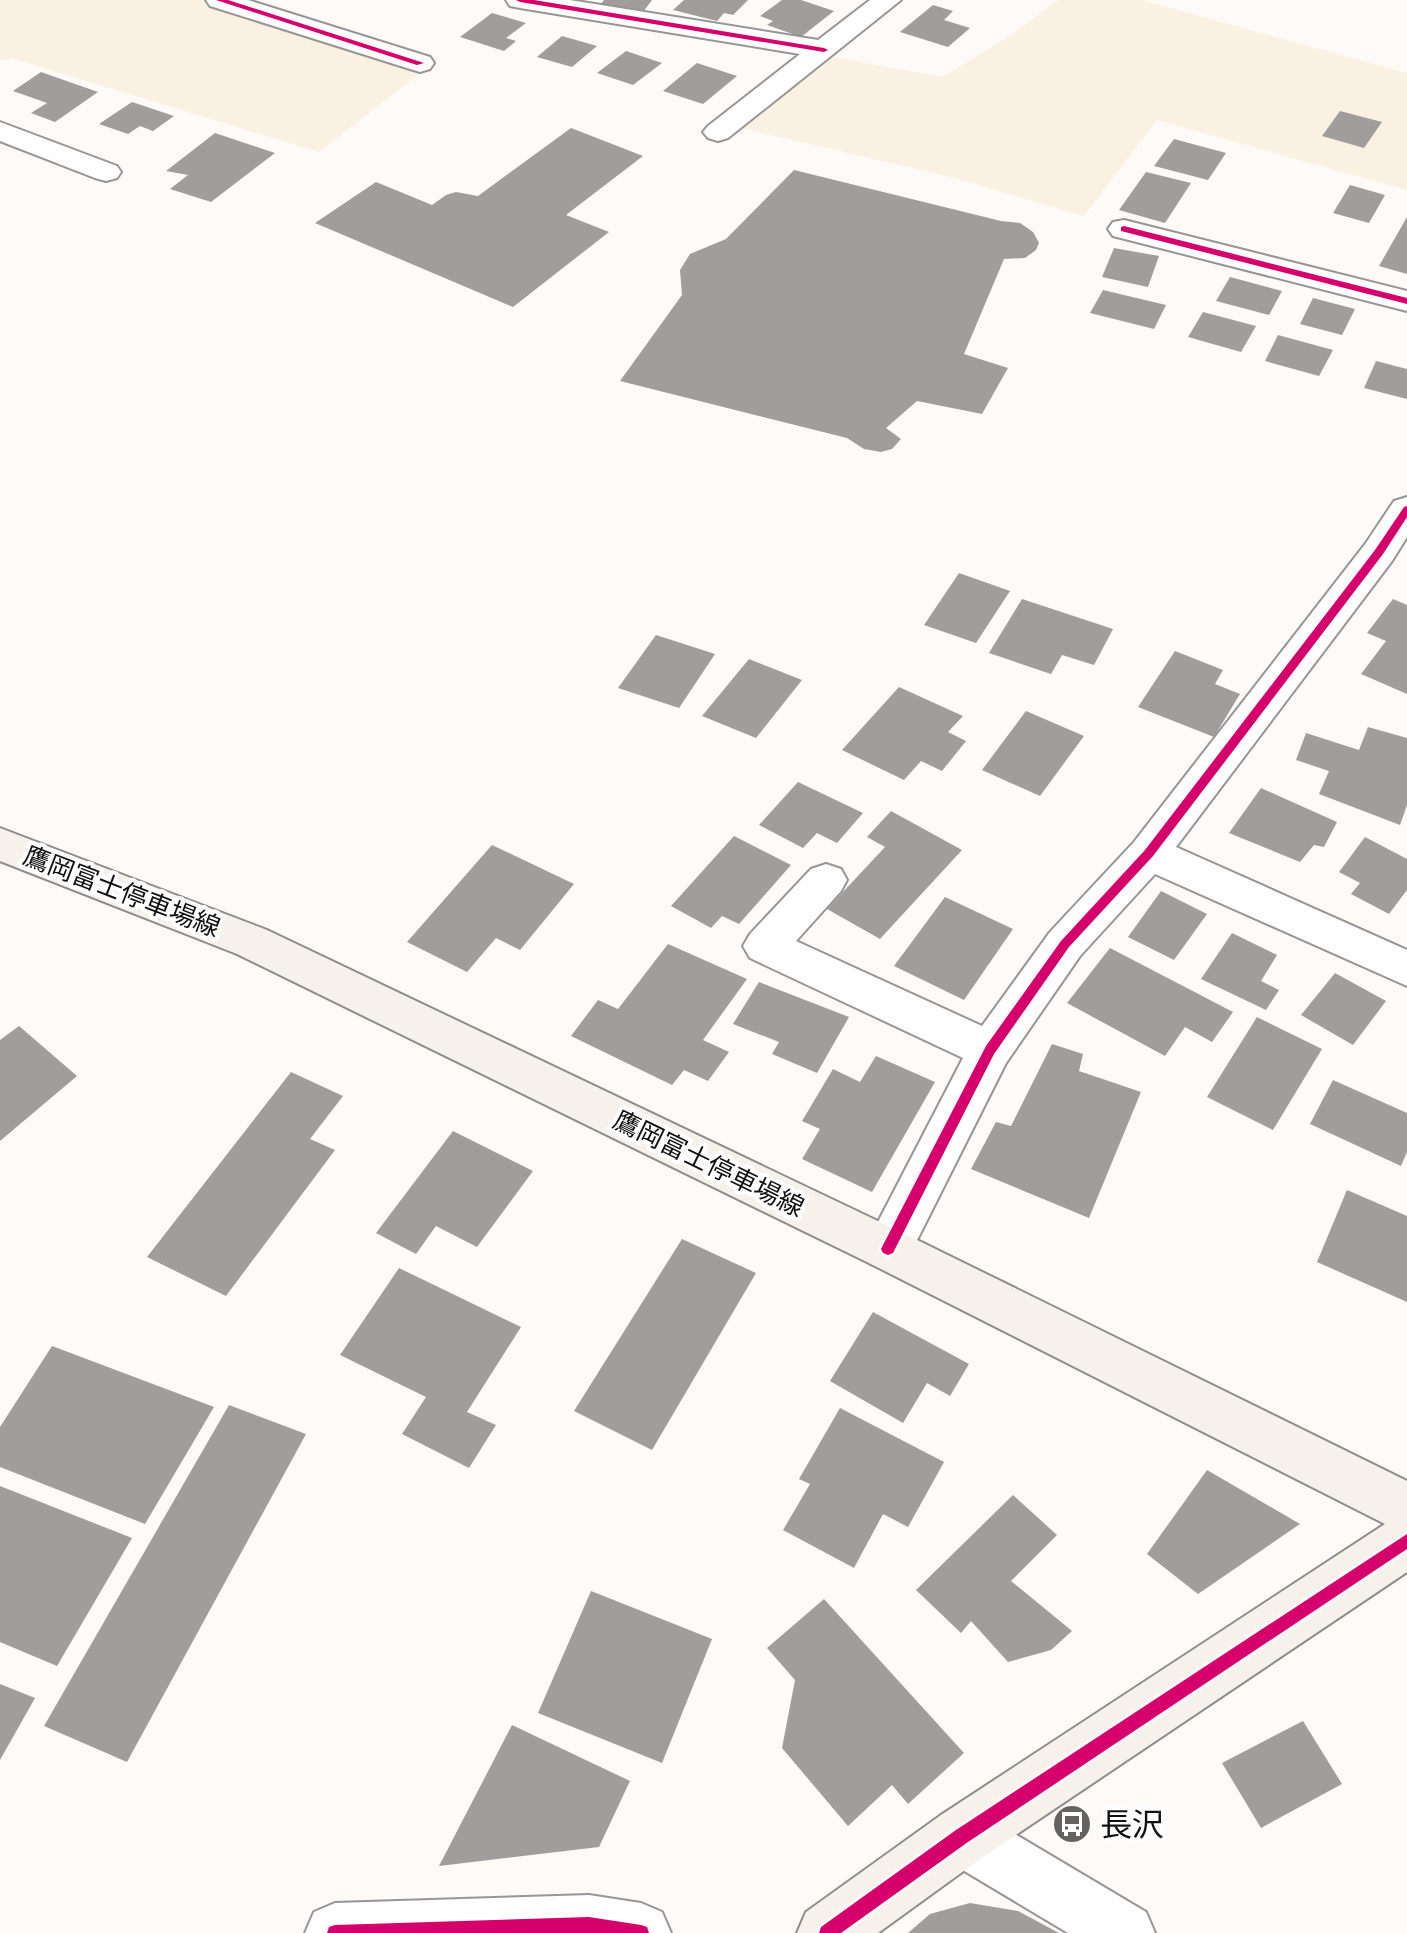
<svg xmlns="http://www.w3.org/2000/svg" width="1407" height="1933" font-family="Lora,'Noto Sans JP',serif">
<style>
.farmland{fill:#faf1e3}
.building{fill:#a19d9c}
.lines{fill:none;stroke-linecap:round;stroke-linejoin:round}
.street-casing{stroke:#979695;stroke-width:4}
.secondary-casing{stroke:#8e8d8b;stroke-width:4}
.street{fill:#fffefe;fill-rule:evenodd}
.secondary{fill:#f6f2eb;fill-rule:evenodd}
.cycleway-casing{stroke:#fff;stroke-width:5}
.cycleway{fill:#d6006c;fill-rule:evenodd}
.labels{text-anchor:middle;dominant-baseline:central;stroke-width:8;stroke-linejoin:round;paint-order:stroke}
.street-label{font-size:26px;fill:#111;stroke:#fff}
.near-poi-label{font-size:32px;fill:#111;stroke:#fff;text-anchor:start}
</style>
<rect width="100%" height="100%" fill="#fdfaf7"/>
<g class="farmland">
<path d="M 0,0 L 233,0 L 439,58 L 319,152 L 11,58 L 0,61 Z"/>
<path d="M 1058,0 L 1141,0 L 1407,73 L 1407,190 L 1157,120 L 1084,216 L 947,176 L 741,128 L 832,57 L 943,77 L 1016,32 Z"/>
</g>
<g class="building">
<path d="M 604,0 L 652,0 L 643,12 L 600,5 Z"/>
<path d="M 684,0 L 748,0 L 733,15 L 724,13 L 717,21 L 673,10 Z"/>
<path d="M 782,0 L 801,0 L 834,11 L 801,37 L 767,25 L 773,21 L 760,16 Z"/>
<path d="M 933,5 L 953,11 L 944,20 L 970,28 L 948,47 L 900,32 Z"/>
<path d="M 492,13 L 526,23 L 506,38 L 516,41 L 504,51 L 460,37 Z"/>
<path d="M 562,36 L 597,46 L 572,67 L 537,57 Z"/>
<path d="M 626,51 L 662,63 L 633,85 L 597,73 Z"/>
<path d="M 697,63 L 737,76 L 703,104 L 663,91 Z"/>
<path d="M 41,72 L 98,92 L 55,122 L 31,113 L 47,103 L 13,91 Z"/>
<path d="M 132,102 L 174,116 L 153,131 L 140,126 L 128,134 L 99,124 Z"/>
<path d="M 1340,111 L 1382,122 L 1364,148 L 1322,136 Z"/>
<path d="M 571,128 L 643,156 L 566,215 L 609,232 L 513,307 L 315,223 L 376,182 L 432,205 L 446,195 L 456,192 L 478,196 Z"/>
<path d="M 215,133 L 275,153 L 211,202 L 170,189 L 188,175 L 166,171 Z"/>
<path d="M 1174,139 L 1226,153 L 1208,180 L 1154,166 Z"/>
<path d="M 794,170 L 1001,221 L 1020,223 L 1033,232 L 1039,243 L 1036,250 L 1025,258 L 1004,259 L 964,354 L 1008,368 L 982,414 L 917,401 L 886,428 L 901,439 L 892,449 L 881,452 L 864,449 L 847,438 L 620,381 L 682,295 L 680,270 L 690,254 L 726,239 Z"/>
<path d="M 1146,172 L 1191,183 L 1165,223 L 1119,210 Z"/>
<path d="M 1350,185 L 1385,195 L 1369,223 L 1333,213 Z"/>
<path d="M 1407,217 L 1407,274 L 1379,266 Z"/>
<path d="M 1114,248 L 1159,256 L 1148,287 L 1102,277 Z"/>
<path d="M 1230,277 L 1282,291 L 1269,315 L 1216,301 Z"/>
<path d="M 1103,290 L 1166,305 L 1154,329 L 1090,313 Z"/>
<path d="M 1313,298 L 1355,309 L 1342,335 L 1300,324 Z"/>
<path d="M 1203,312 L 1256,326 L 1241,352 L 1188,337 Z"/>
<path d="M 1278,335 L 1333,350 L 1319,376 L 1265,361 Z"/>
<path d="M 1376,361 L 1407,369 L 1407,399 L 1364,388 Z"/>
<path d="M 959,573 L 1010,591 L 976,643 L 924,625 Z"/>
<path d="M 1022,599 L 1113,629 L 1094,665 L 1062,655 L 1051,674 L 989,653 Z"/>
<path d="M 1393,599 L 1407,605 L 1407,694 L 1361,674 L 1386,641 L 1367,633 Z"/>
<path d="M 656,635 L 715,654 L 679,708 L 618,688 Z"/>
<path d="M 1175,651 L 1223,670 L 1215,684 L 1240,694 L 1214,737 L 1138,707 Z"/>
<path d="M 749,659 L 802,680 L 756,738 L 702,716 Z"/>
<path d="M 899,687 L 963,716 L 948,732 L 966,741 L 942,771 L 921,761 L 904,780 L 842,750 Z"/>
<path d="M 1026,711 L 1084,736 L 1040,796 L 982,770 Z"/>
<path d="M 1368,727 L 1407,738 L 1407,805 L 1400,825 L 1319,794 L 1329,771 L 1296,760 L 1306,733 L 1359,750 Z"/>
<path d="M 798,782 L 863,813 L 837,843 L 817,833 L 803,848 L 759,825 Z"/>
<path d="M 1261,788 L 1337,822 L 1324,847 L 1314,845 L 1300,862 L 1229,833 Z"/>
<path d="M 891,811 L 962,850 L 880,939 L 827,909 L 885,847 L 867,837 Z"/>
<path d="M 734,836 L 791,865 L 739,924 L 722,916 L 711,928 L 671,906 Z"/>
<path d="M 1365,837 L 1407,859 L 1407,890 L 1389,914 L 1351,894 L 1360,883 L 1339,872 Z"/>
<path d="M 492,845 L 574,884 L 520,950 L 496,938 L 467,972 L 407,942 Z"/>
<path d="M 1161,891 L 1207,914 L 1174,960 L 1128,937 Z"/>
<path d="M 945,897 L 1013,929 L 964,1000 L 894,966 Z"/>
<path d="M 1232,933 L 1277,955 L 1261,981 L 1279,990 L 1266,1010 L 1201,979 Z"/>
<path d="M 668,944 L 747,979 L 703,1040 L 729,1052 L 708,1081 L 684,1070 L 672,1085 L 571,1036 L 598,1000 L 618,1009 Z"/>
<path d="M 1110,948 L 1233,1012 L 1212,1042 L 1185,1027 L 1165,1056 L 1067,1003 Z"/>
<path d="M 1335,973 L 1386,1001 L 1353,1045 L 1301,1015 Z"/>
<path d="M 759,982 L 849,1017 L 817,1073 L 772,1054 L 779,1042 L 733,1024 Z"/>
<path d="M 1257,1017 L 1322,1049 L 1273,1130 L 1207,1097 Z"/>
<path d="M 19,1026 L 77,1076 L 0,1141 L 0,1040 Z"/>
<path d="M 1052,1044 L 1083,1054 L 1079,1071 L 1141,1092 L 1089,1218 L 971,1169 L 996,1122 L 1011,1126 Z"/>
<path d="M 876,1056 L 935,1082 L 872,1192 L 802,1159 L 820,1129 L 802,1121 L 833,1069 L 860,1082 Z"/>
<path d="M 291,1072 L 343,1096 L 310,1139 L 335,1150 L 226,1296 L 147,1257 Z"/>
<path d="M 1333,1080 L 1407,1113 L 1407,1152 L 1401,1166 L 1310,1124 Z"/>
<path d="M 453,1131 L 533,1171 L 477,1247 L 436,1226 L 416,1254 L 376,1233 Z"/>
<path d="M 1347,1190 L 1407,1216 L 1407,1302 L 1317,1262 Z"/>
<path d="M 682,1239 L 756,1273 L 652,1450 L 574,1411 Z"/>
<path d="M 399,1268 L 521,1327 L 467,1412 L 496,1425 L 469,1468 L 402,1434 L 426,1397 L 340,1355 Z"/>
<path d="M 873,1312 L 969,1364 L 950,1396 L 927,1383 L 903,1423 L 830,1381 Z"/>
<path d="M 52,1346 L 214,1407 L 145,1524 L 0,1467 L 0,1427 Z"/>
<path d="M 229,1405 L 306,1434 L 127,1762 L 44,1726 Z"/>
<path d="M 840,1408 L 944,1462 L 908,1527 L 883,1514 L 854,1568 L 783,1530 L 810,1484 L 799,1479 Z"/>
<path d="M 1207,1470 L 1300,1524 L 1198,1594 L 1147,1554 Z"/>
<path d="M 0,1486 L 132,1538 L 57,1666 L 0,1642 Z"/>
<path d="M 1013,1495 L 1057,1535 L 1011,1581 L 1072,1631 L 1051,1650 L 1008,1662 L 971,1621 L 961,1633 L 916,1590 Z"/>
<path d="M 591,1591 L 712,1639 L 662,1763 L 538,1713 Z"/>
<path d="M 824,1599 L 964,1753 L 908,1804 L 892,1785 L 848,1826 L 782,1748 L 795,1680 L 767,1648 Z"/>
<path d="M 0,1684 L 35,1698 L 0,1760 Z"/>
<path d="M 1303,1721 L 1342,1784 L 1261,1828 L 1222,1763 Z"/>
<path d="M 512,1725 L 630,1781 L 599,1847 L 439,1866 Z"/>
<path d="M 970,1903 L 1018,1911 L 1059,1933 L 908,1933 L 930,1914 Z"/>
</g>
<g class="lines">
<defs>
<g id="street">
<path d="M 206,0 L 248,0 L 430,57 L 434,63 L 430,69 L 420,72 L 410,69 L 210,6 Z"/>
<path d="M 506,0 L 570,0 L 818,40 L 870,0 L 901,0 L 728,138 L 718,141 L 708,138 L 703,132 L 708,126 L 800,54 L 520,8 L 510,6 Z"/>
<path d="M 0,122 L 117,166 L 121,172 L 117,178 L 106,181 L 95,178 L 0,141 Z"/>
<path d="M 1124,220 L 1407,291 L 1407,311 L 1113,236 L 1108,229 L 1113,222 Z"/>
<path d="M 1407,497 L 1407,537 L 1392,561 L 1176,847 L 1407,950 L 1407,986 L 1155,874 L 1080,956 L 1006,1063 L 905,1264 L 888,1270 L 871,1264 L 864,1249 L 963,1058 L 750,958 L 743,946 L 750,934 L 811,869 L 826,864 L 841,869 L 847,880 L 841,891 L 796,941 L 982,1026 L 1050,932 L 1134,842 L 1366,543 L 1394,501 Z"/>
<path d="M 962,1807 L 983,1815 L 1146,1912 L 1155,1933 L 1068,1933 L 941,1857 L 933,1836 L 941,1815 Z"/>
<path d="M 589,1895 L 641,1903 L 662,1912 L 671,1933 L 305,1933 L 314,1912 L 335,1903 Z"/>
</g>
<path id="secondary" d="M 0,828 L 267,930 L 905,1234 L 1407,1481 L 1407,1572 L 983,1857 L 878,1933 L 797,1933 L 806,1912 L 941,1815 L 1385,1524 L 871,1264 L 237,954 L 0,861 Z"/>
</defs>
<use href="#street" class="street-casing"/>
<use href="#secondary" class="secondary-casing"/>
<use href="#street" class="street"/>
<use href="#secondary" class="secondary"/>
<defs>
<g id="cycleway">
<path d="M 216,0 L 228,0 L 424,63 L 417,65 Z"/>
<path d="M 516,0 L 534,0 L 824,48 L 828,50 L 824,52 L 520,2 Z"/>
<path d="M 1124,226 L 1407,298 L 1407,304 L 1121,231 L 1121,227 Z"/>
<path d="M 1407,506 L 1407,517 L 1383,554 L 1153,856 L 1069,947 L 994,1054 L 893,1253 L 888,1255 L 883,1253 L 881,1249 L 883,1245 L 986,1046 L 1061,941 L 1145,850 L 1375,550 L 1404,507 Z"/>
<path d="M 1407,1534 L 1407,1549 L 968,1842 L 841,1933 L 819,1933 L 821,1927 L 956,1830 Z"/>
<path d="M 589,1917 L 641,1925 L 647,1927 L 649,1933 L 327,1933 L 329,1927 L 335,1925 Z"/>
</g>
</defs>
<use href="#cycleway" class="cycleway-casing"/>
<use href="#cycleway" class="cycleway"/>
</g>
<defs>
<symbol id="bus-disc" viewBox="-11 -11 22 22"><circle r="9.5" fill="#646362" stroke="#fff"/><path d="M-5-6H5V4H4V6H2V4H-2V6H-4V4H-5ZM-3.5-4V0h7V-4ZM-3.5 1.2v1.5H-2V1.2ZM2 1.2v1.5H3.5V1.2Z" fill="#fff"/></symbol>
</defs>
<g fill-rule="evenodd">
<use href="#bus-disc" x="1050" y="1802" width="44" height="44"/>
</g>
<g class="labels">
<g class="street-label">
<text transform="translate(122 891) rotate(21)">鷹岡富士停車場線</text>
<text transform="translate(709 1163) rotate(26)">鷹岡富士停車場線</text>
</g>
<g class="near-poi-label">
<text x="1100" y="1824">長沢</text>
</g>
</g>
</svg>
